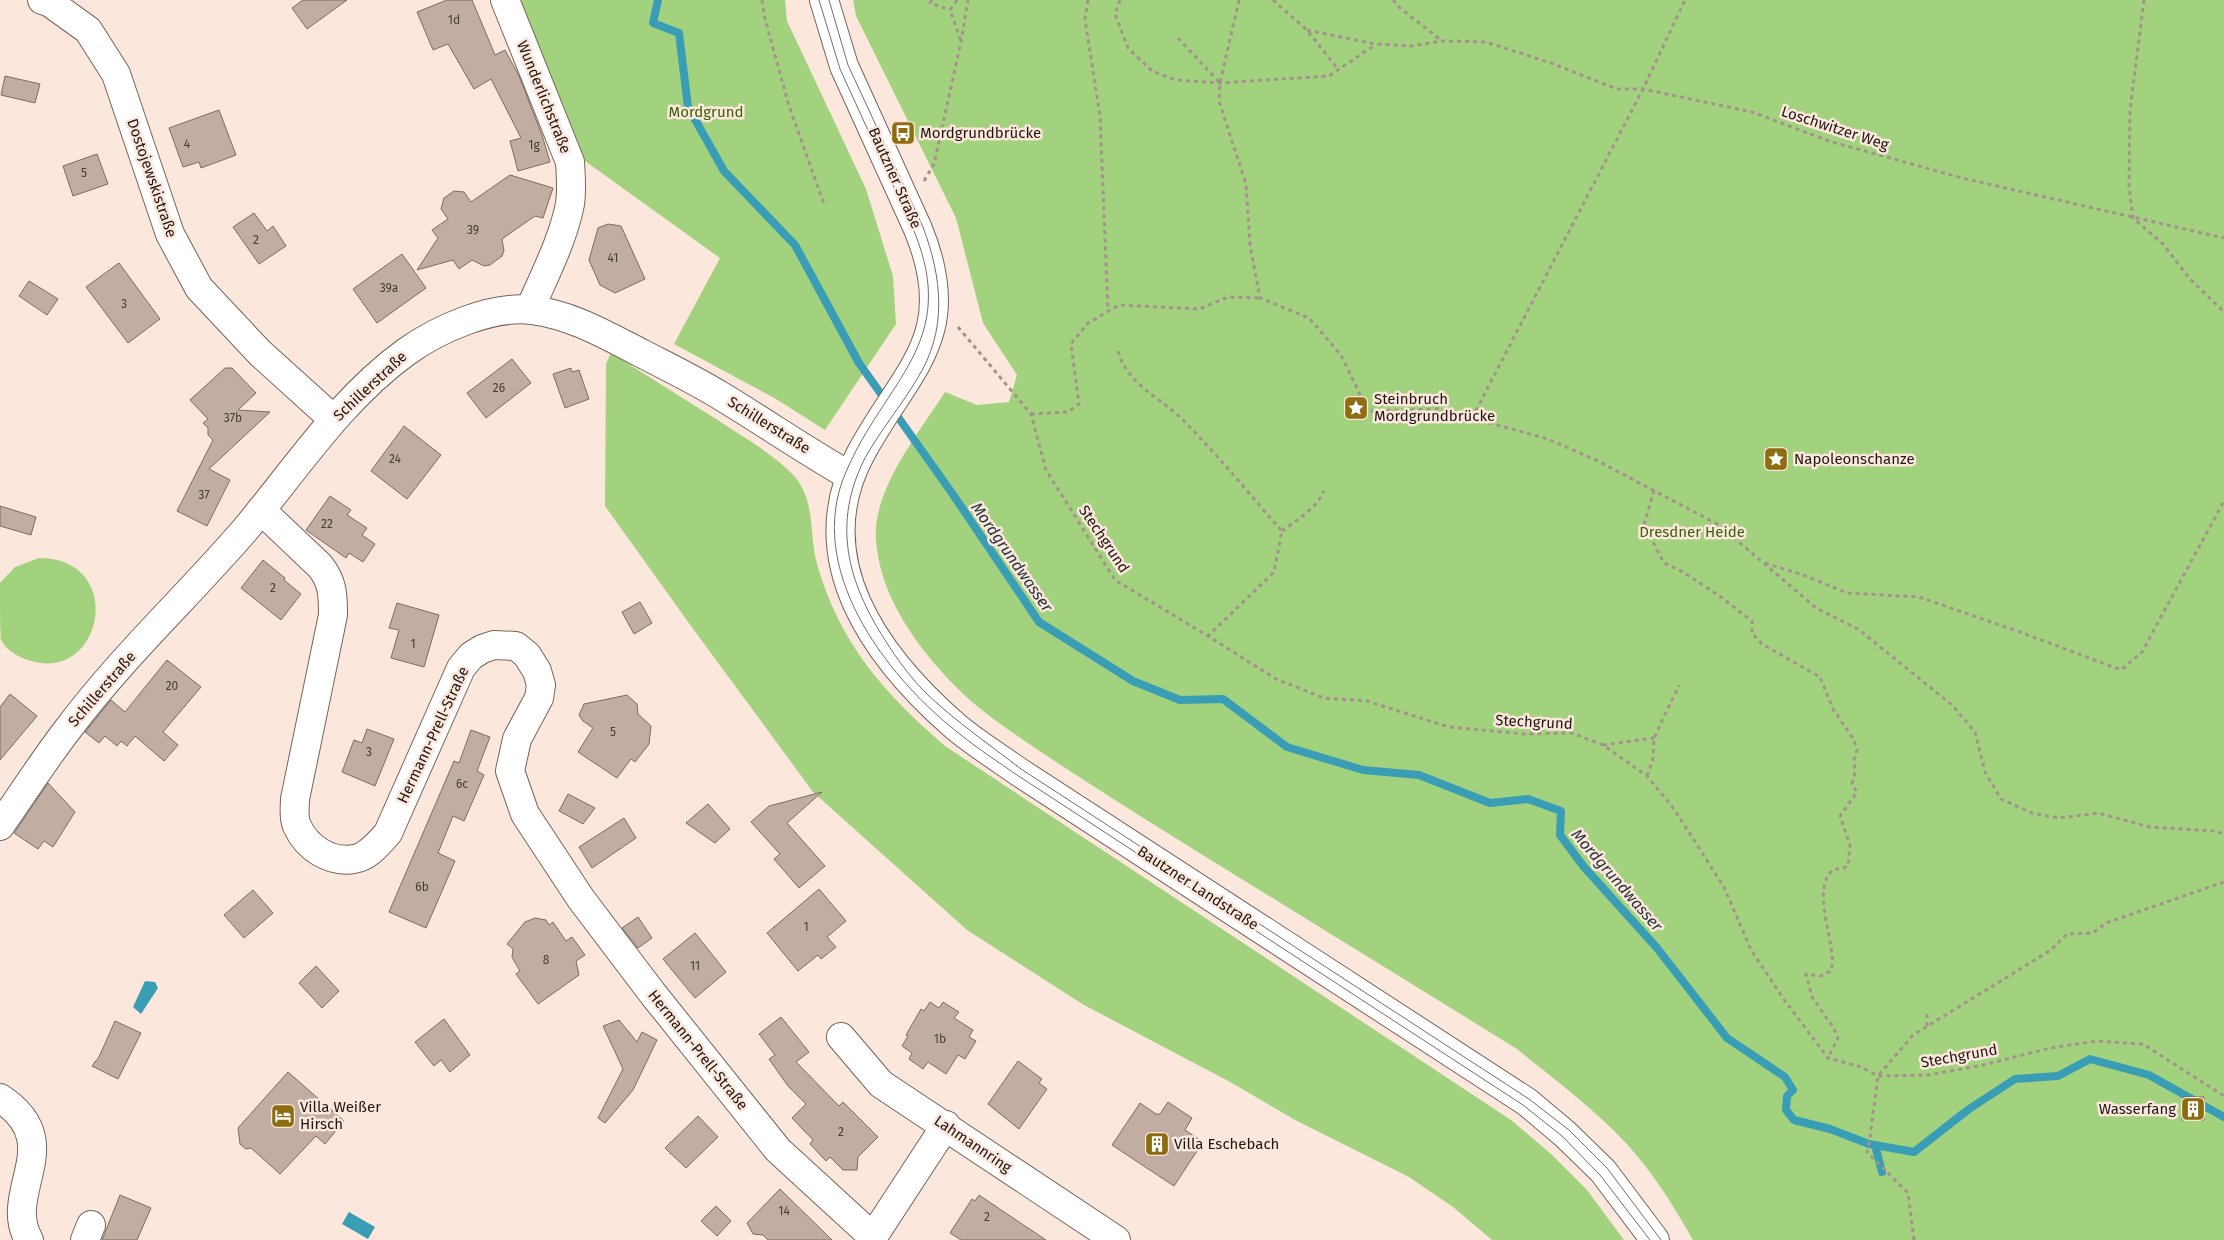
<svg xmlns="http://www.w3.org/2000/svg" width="2224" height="1240" font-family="'Fira Sans',sans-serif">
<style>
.green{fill:#a3d27f}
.water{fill:#399db6}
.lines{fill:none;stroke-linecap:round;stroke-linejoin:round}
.stream{stroke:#399db6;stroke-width:8}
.building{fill:#c1ada2;stroke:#7e6b62}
.minor-casing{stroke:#76645a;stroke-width:30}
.major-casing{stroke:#76645a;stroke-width:30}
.path{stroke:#a3938b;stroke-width:3;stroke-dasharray:4 4;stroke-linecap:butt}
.minor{stroke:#fff;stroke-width:28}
.major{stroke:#fff;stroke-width:28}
.tram{stroke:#796c66;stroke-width:1}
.labels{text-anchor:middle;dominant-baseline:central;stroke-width:5;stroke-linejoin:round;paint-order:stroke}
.number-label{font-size:12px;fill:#483c38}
.street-label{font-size:15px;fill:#1f1714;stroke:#fce7dc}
.park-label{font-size:15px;fill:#396208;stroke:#fce7dc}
.poi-label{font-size:15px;fill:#1f1714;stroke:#fce7dc;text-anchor:start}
.water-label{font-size:16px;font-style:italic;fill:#1e343b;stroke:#fce7dc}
</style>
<rect width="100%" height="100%" fill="#fce7dc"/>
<g class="green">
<path d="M 517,0 L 785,0 L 787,21 L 866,189 L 893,276 L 896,324 L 825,430 L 776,399 L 674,344 L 720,258 L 578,156 Z"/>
<path d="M 853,0 L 2224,0 L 2224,1240 L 1693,1240 C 1674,1206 1652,1171 1625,1142 C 1592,1107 1554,1079 1517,1049 C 1401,977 1285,906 1169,834 C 1126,807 1083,780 1041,752 C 1012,732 982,713 957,688 C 918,648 880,598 876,540 C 872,490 919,433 945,392 L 977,405 L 1009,402 L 1017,375 L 983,323 L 956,218 L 856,16 Z"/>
<path d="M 611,353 C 646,375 681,397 716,419 C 743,437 773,453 795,477 C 816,502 809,536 817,564 C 840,644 884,693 945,746 L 1511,1120 L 1551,1154 L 1587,1190 L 1624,1240 L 1492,1240 L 1453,1207 L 1409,1177 L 1295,1120 L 1232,1083 L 1084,1005 L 967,930 L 813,792 L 691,626 L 605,506 L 606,364 Z"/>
<path d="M 39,558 C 128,558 103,686 28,660 C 18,657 6,650 1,640 C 0,632 0,594 0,583 L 15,567 Z"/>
</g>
<g class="water">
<path d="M 145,981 L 155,982 L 158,988 L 141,1014 L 133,1007 Z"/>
<path d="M 349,1212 L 375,1227 L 368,1239 L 342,1224 Z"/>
</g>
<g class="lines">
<g class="stream">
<path d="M 658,0 L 653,23 L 679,33 L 688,107 L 724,171 L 795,245 L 859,363 L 886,401"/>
<path d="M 893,410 L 954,496 L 1039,622 L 1133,681 L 1180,700 L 1223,699 L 1287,747 L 1363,770 L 1419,775 L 1490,803 L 1528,799 L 1561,811 L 1560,835 L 1584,867 L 1657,948 L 1727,1038 L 1785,1077 L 1793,1090 L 1787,1096 L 1786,1110 L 1794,1120 L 1830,1129 L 1869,1144 L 1914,1152 L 1969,1109 L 2015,1079 L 2058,1076 L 2090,1059 L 2149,1075 L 2224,1117"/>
<path d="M 1875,1145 L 1882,1172"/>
</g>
</g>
<g class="building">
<path d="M 303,0 L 347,0 L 307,29 L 292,8 Z"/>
<path d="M 447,0 L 472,0 L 495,55 L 505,50 L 519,76 L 542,135 L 550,162 L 518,171 L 510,141 L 521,138 L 491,79 L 474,89 L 448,44 L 433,50 L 417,12 Z"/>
<path d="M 5,76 L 40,84 L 35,103 L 1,95 Z"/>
<path d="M 219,110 L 236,155 L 201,168 L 199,162 L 183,167 L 169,128 Z"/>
<path d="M 97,154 L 108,184 L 73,196 L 63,166 Z"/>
<path d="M 510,175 L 553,188 L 543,218 L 535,216 L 502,239 L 504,251 L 502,256 L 490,265 L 484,266 L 472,260 L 459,269 L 453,260 L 417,270 L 438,238 L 432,230 L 448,219 L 441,209 L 444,198 L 454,191 L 464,192 L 471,202 Z"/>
<path d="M 254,213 L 267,231 L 273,226 L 286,246 L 259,264 L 233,227 Z"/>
<path d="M 608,224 L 621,226 L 645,279 L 615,293 L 600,285 L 589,260 L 598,228 Z"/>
<path d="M 402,254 L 426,288 L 377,323 L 353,289 Z"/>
<path d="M 119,263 L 160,319 L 128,343 L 86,287 Z"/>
<path d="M 29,281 L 58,299 L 47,315 L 19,296 Z"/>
<path d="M 512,359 L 531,383 L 486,418 L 467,393 Z"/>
<path d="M 225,368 L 232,368 L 256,393 L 238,410 L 270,412 L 209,469 L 230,480 L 207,526 L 177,511 L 213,440 L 208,435 L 208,428 L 203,423 L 208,419 L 190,400 Z"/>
<path d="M 571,368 L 572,372 L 579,370 L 589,399 L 565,408 L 553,374 Z"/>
<path d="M 404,426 L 441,455 L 407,499 L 371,471 Z"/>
<path d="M 330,496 L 351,510 L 347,515 L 367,528 L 362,535 L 375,544 L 363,562 L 349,553 L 346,558 L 306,530 Z"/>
<path d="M 0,506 L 36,517 L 31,535 L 0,526 Z"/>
<path d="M 263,560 L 285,578 L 284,580 L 301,594 L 281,620 L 241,588 Z"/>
<path d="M 640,602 L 652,623 L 634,634 L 622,612 Z"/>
<path d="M 397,603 L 439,615 L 424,667 L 391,658 L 399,630 L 389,628 Z"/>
<path d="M 167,660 L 201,687 L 163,732 L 178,745 L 164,761 L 135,736 L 127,746 L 121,741 L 117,746 L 105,736 L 99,743 L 85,732 L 111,700 L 125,712 Z"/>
<path d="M 10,694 L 37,716 L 0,760 L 0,707 Z"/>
<path d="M 627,695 L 637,704 L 638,714 L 651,726 L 649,744 L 635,762 L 631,759 L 617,778 L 578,752 L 593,728 L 583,721 L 579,715 L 584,704 Z"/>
<path d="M 367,729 L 394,739 L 375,786 L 342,772 L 354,740 L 362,743 Z"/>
<path d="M 471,730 L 490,737 L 477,771 L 484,775 L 464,821 L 453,816 L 438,853 L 455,861 L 426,928 L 389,912 L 454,761 L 459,763 Z"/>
<path d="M 48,783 L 75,812 L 53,847 L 44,841 L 38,849 L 14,833 Z"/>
<path d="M 822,792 L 787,823 L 825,866 L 799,888 L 774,859 L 780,854 L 751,822 L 769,806 Z"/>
<path d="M 568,794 L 595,808 L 583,824 L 559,811 Z"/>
<path d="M 708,804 L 730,829 L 715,843 L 686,823 Z"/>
<path d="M 624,818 L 636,838 L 592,868 L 579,847 Z"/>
<path d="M 819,889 L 846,921 L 827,937 L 836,947 L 821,959 L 818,955 L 798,971 L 767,933 Z"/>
<path d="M 253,890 L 273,913 L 244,938 L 224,915 Z"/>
<path d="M 638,917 L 652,938 L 638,948 L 622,928 Z"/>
<path d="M 535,918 L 546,920 L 549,925 L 553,922 L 566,941 L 572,937 L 585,955 L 576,961 L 579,975 L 538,1004 L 516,974 L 520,971 L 512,957 L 513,949 L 507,944 L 525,922 Z"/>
<path d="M 695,933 L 726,972 L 695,998 L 663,959 Z"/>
<path d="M 316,966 L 339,991 L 322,1008 L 299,983 Z"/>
<path d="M 930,1002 L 939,1008 L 943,1002 L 959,1012 L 954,1018 L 973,1030 L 969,1037 L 976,1041 L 965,1059 L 958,1055 L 946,1074 L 928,1062 L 923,1069 L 909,1059 L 912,1053 L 902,1046 L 908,1036 L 906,1035 L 921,1009 L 924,1011 Z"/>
<path d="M 781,1017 L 809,1052 L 796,1062 L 839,1106 L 843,1102 L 878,1137 L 858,1157 L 857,1170 L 843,1170 L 830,1157 L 826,1161 L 810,1144 L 813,1140 L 792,1118 L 806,1104 L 788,1086 L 769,1059 L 775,1055 L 759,1034 Z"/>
<path d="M 444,1019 L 470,1055 L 450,1072 L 441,1060 L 434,1066 L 415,1042 Z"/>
<path d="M 619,1020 L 637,1042 L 642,1032 L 657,1040 L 633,1090 L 605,1123 L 598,1118 L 623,1069 L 603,1026 Z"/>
<path d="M 115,1021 L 141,1033 L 118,1079 L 92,1066 L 99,1057 Z"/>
<path d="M 1018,1061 L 1042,1079 L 1039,1083 L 1047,1089 L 1019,1129 L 988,1104 Z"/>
<path d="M 288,1072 L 344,1121 L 325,1144 L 316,1136 L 280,1174 L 251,1148 L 246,1149 L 240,1144 L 238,1128 Z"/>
<path d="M 2183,1097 L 2204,1097 L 2204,1120 L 2182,1120 Z"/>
<path d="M 1168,1102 L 1192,1118 L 1185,1130 L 1203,1142 L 1174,1186 L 1112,1145 L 1140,1103 L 1156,1114 L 1160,1114 Z"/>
<path d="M 698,1116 L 718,1137 L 686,1168 L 665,1148 Z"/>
<path d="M 780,1189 L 832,1240 L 768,1240 L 763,1235 L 753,1234 L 747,1223 Z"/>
<path d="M 120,1195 L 151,1208 L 137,1240 L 102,1240 Z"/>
<path d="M 979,1195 L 1013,1218 L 1046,1240 L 961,1240 L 950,1233 L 972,1199 L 975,1201 Z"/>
<path d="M 716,1206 L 731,1221 L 717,1236 L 701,1221 Z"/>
</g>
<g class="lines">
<defs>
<g id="minor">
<path d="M 42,0 L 49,2 L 88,30 L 116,74 L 170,234 L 199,288 L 260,353 L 333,419"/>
<path d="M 505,0 L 570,162 C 571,176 572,190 570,204 C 563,240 544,276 530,309"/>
<path d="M 261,510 L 320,566 C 333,582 333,596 333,615 L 295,799 C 295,808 293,817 297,826 C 307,848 330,863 354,859 C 368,857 379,843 388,833 L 461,668 L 471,656 L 482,649 L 494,645 L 516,646 L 527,655 L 537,671 L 541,685 L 539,698 L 517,739 L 510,771 L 525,814 L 581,899 L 653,994 L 778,1150 L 873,1237"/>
<path d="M 0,826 C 23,793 44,760 68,729 C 121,658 186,598 244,531 C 296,469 340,400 406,352 C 438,329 492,305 532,310 C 572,315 606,335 641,353 C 668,367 695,380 721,396 C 764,422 806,451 850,476"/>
<path d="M 841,1037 L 881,1084 L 1116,1240"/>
<path d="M 0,1098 C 69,1143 1,1192 29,1240"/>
<path d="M 85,1240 L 91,1225"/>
<path d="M 871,1240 L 946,1125"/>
</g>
<path id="major" d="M 824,0 L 844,66 L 918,229 C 962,336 907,368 861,453 C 804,559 876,657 955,726 C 975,743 998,757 1019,772 L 1527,1102 L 1565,1134 L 1603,1171 L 1655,1240"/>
</defs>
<use href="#minor" class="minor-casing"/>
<use href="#major" class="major-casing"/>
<g class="path">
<path d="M 762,0 L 765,19 L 789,106 L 824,204"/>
<path d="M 932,0 L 930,3 L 950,10"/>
<path d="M 957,0 L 950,10 L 961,41"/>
<path d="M 1088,0 L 1085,19 L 1100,116 L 1108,311"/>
<path d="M 1120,0 L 1115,14 L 1128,48 L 1152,71 L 1176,80 L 1220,83 L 1329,76 L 1375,45"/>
<path d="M 1239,0 L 1220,83 L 1219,101 L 1246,184 L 1250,245 L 1260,298 L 1309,318 L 1341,355 L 1368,411 L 1438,409 L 1548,439 L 1596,460 L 1719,525 L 1816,608 L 1858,629 L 1952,705 L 1975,732 L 1985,772 L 2001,799 L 2032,813 L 2058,818 L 2098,813 L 2150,827 L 2216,831 L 2224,834"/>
<path d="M 1273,0 L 1307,30 L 1337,68"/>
<path d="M 1393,0 L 1400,8 L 1442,41"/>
<path d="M 2144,0 L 2130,110 L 2129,186 L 2133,218 L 2163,244 L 2190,279 L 2224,312"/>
<path d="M 1307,30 L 1375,44 L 1411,46 L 1442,41 L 1486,42 L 1551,63 L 1617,89 L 1643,89 L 1752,112 L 1829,141 L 1962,178 L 2224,238"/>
<path d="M 1178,38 L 1219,82"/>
<path d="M 924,181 L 934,164 L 961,42 L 968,0"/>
<path d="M 958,327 L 1031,414 L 1046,470 L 1115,580 L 1208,636 L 1276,679 L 1324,698 L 1367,701 L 1449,727 L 1525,734 L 1572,733 L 1603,745 L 1647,776 L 1674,809 L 1724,887 L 1751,950 L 1785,1001 L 1828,1058 L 1861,1067 L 1878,1076 L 1929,1075 L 1983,1065 L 2050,1048 L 2097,1041 L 2143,1044 L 2224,1096"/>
<path d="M 1118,351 C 1127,384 1159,397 1182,419 C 1217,454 1249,494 1282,531 L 1274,572 L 1208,636"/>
<path d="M 1031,414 L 1068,412 L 1079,404 L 1071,344 L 1088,323 L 1119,305 L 1199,309 L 1228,297 L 1260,298"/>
<path d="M 1472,418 L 1643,89 L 1685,0"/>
<path d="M 1654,490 L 1644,525 L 1664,563 L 1683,572 L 1721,597 L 1752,621 L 1752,633 L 1762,644 L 1820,677 L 1833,709 L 1854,740 L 1857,750 L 1854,760 L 1855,772 L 1852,784 L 1857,792 L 1840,816 L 1850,845 L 1848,866 L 1841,869 L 1834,869 C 1812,885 1831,933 1832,956 C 1833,961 1832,966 1831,971 L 1821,976 L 1806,974 L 1812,997 L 1833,1027 L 1838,1038 L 1828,1058"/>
<path d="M 1282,531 C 1297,520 1316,509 1324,491"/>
<path d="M 1765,563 L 1806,576 L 1847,593 L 1919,597 L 2020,632 L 2121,670 L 2142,652 L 2224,501"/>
<path d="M 1603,745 L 1654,738"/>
<path d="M 1647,776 L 1653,759 L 1654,738 L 1679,685"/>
<path d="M 1927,1026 L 1927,1010"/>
<path d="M 1914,1240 L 1908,1193 L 1867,1152 L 1870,1137 L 1878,1076 L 1913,1035 L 2051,950 L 2067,934 L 2093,933 L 2106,923 L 2224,882"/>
</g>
<use href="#minor" class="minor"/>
<use href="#major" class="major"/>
<g class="tram">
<path d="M 819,0 L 840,69 L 914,231 C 960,343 885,380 846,472 C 804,567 884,674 956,731 C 975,747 997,761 1017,775 L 1523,1105 L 1562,1136 L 1600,1175 L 1650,1240"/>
<path d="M 829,0 L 848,65 L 923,227 C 942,278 948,330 917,379 C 901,406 880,431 865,458 C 832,523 847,581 885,640 C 897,659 912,680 929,696 C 958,723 990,745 1021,769 L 1529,1099 L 1569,1130 L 1607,1168 L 1661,1240"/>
</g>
</g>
<defs>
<symbol id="bus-square" viewBox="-11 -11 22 22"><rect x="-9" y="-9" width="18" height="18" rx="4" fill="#8e6c10" stroke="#fce7dc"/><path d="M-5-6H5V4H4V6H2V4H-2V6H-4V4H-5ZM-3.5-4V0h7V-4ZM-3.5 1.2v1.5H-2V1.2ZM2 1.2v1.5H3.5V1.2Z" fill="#fff"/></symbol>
<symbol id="sight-square" viewBox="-11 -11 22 22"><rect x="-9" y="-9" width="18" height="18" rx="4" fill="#8e6c10" stroke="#fce7dc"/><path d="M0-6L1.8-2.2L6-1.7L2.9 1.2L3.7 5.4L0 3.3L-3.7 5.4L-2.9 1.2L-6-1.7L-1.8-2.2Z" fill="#fff"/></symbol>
<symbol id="building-square" viewBox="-11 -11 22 22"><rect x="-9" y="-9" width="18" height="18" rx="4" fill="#8e6c10" stroke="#fce7dc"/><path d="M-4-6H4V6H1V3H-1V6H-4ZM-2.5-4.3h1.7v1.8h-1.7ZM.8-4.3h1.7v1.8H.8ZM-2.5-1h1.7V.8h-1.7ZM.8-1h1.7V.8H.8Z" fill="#fff"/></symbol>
<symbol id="hotel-square" viewBox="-11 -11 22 22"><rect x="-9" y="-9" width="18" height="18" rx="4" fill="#8e6c10" stroke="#fce7dc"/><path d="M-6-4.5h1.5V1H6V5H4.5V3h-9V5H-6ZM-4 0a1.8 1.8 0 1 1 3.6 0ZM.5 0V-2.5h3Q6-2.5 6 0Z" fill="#fff"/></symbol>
</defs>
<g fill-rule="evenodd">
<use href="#bus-square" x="889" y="119" width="28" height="28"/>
<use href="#sight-square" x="1342" y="394" width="28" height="28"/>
<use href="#sight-square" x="1762" y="445" width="28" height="28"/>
<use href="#building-square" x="2179" y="1095" width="28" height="28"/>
<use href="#hotel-square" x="269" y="1102" width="28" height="28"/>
<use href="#building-square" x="1143" y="1130" width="28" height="28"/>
</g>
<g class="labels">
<g class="number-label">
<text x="454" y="20">1d</text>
<text x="187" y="144">4</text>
<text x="534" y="145">1g</text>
<text x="84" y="173">5</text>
<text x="473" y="230">39</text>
<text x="256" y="240">2</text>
<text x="613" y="258">41</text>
<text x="389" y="288">39a</text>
<text x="124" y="304">3</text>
<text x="499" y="388">26</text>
<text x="233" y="418">37b</text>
<text x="395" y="459">24</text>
<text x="204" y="495">37</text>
<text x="327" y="524">22</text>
<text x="273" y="588">2</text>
<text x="413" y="644">1</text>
<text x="172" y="686">20</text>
<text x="613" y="732">5</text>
<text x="369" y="752">3</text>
<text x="462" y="784">6c</text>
<text x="422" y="887">6b</text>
<text x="806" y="927">1</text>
<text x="546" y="960">8</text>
<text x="695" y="966">11</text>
<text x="940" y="1039">1b</text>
<text x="841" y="1132">2</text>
<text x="784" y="1211">14</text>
<text x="987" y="1217">2</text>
</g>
<g class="street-label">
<text transform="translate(544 97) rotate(68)">Wunderlichstraße</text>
<text transform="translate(1835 128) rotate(18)">Loschwitzer Weg</text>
<text transform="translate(152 178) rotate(71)">Dostojewskistraße</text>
<text transform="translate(895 178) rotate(66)">Bautzner Straße</text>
<text transform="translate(370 386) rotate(-43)">Schillerstraße</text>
<text transform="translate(769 425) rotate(32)">Schillerstraße</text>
<text transform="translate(1104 539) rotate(56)">Stechgrund</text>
<text transform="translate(102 689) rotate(-49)">Schillerstraße</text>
<text transform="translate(1534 722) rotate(3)">Stechgrund</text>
<text transform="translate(433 735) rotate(-65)">Hermann-Prell-Straße</text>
<text transform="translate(1198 888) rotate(33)">Bautzner Landstraße</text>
<text transform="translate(698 1050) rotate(51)">Hermann-Prell-Straße</text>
<text transform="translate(1959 1056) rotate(-10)">Stechgrund</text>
<text transform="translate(973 1144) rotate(34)">Lahmannring</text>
</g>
<g class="park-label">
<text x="706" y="112">Mordgrund</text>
<text x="1692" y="532">Dresdner Heide</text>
</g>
<g class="poi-label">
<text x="920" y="133">Mordgrundbrücke</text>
<text x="1374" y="399">Steinbruch<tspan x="1374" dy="17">Mordgrundbrücke</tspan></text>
<text x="1794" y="459">Napoleonschanze</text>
<text x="300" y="1107">Villa Weißer<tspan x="300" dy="17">Hirsch</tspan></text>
<text x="2176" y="1109" text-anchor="end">Wasserfang</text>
<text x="1174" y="1144">Villa Eschebach</text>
</g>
<g class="water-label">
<text transform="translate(1012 557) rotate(55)">Mordgrundwasser</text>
<text transform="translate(1617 880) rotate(49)">Mordgrundwasser</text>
</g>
</g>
</svg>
